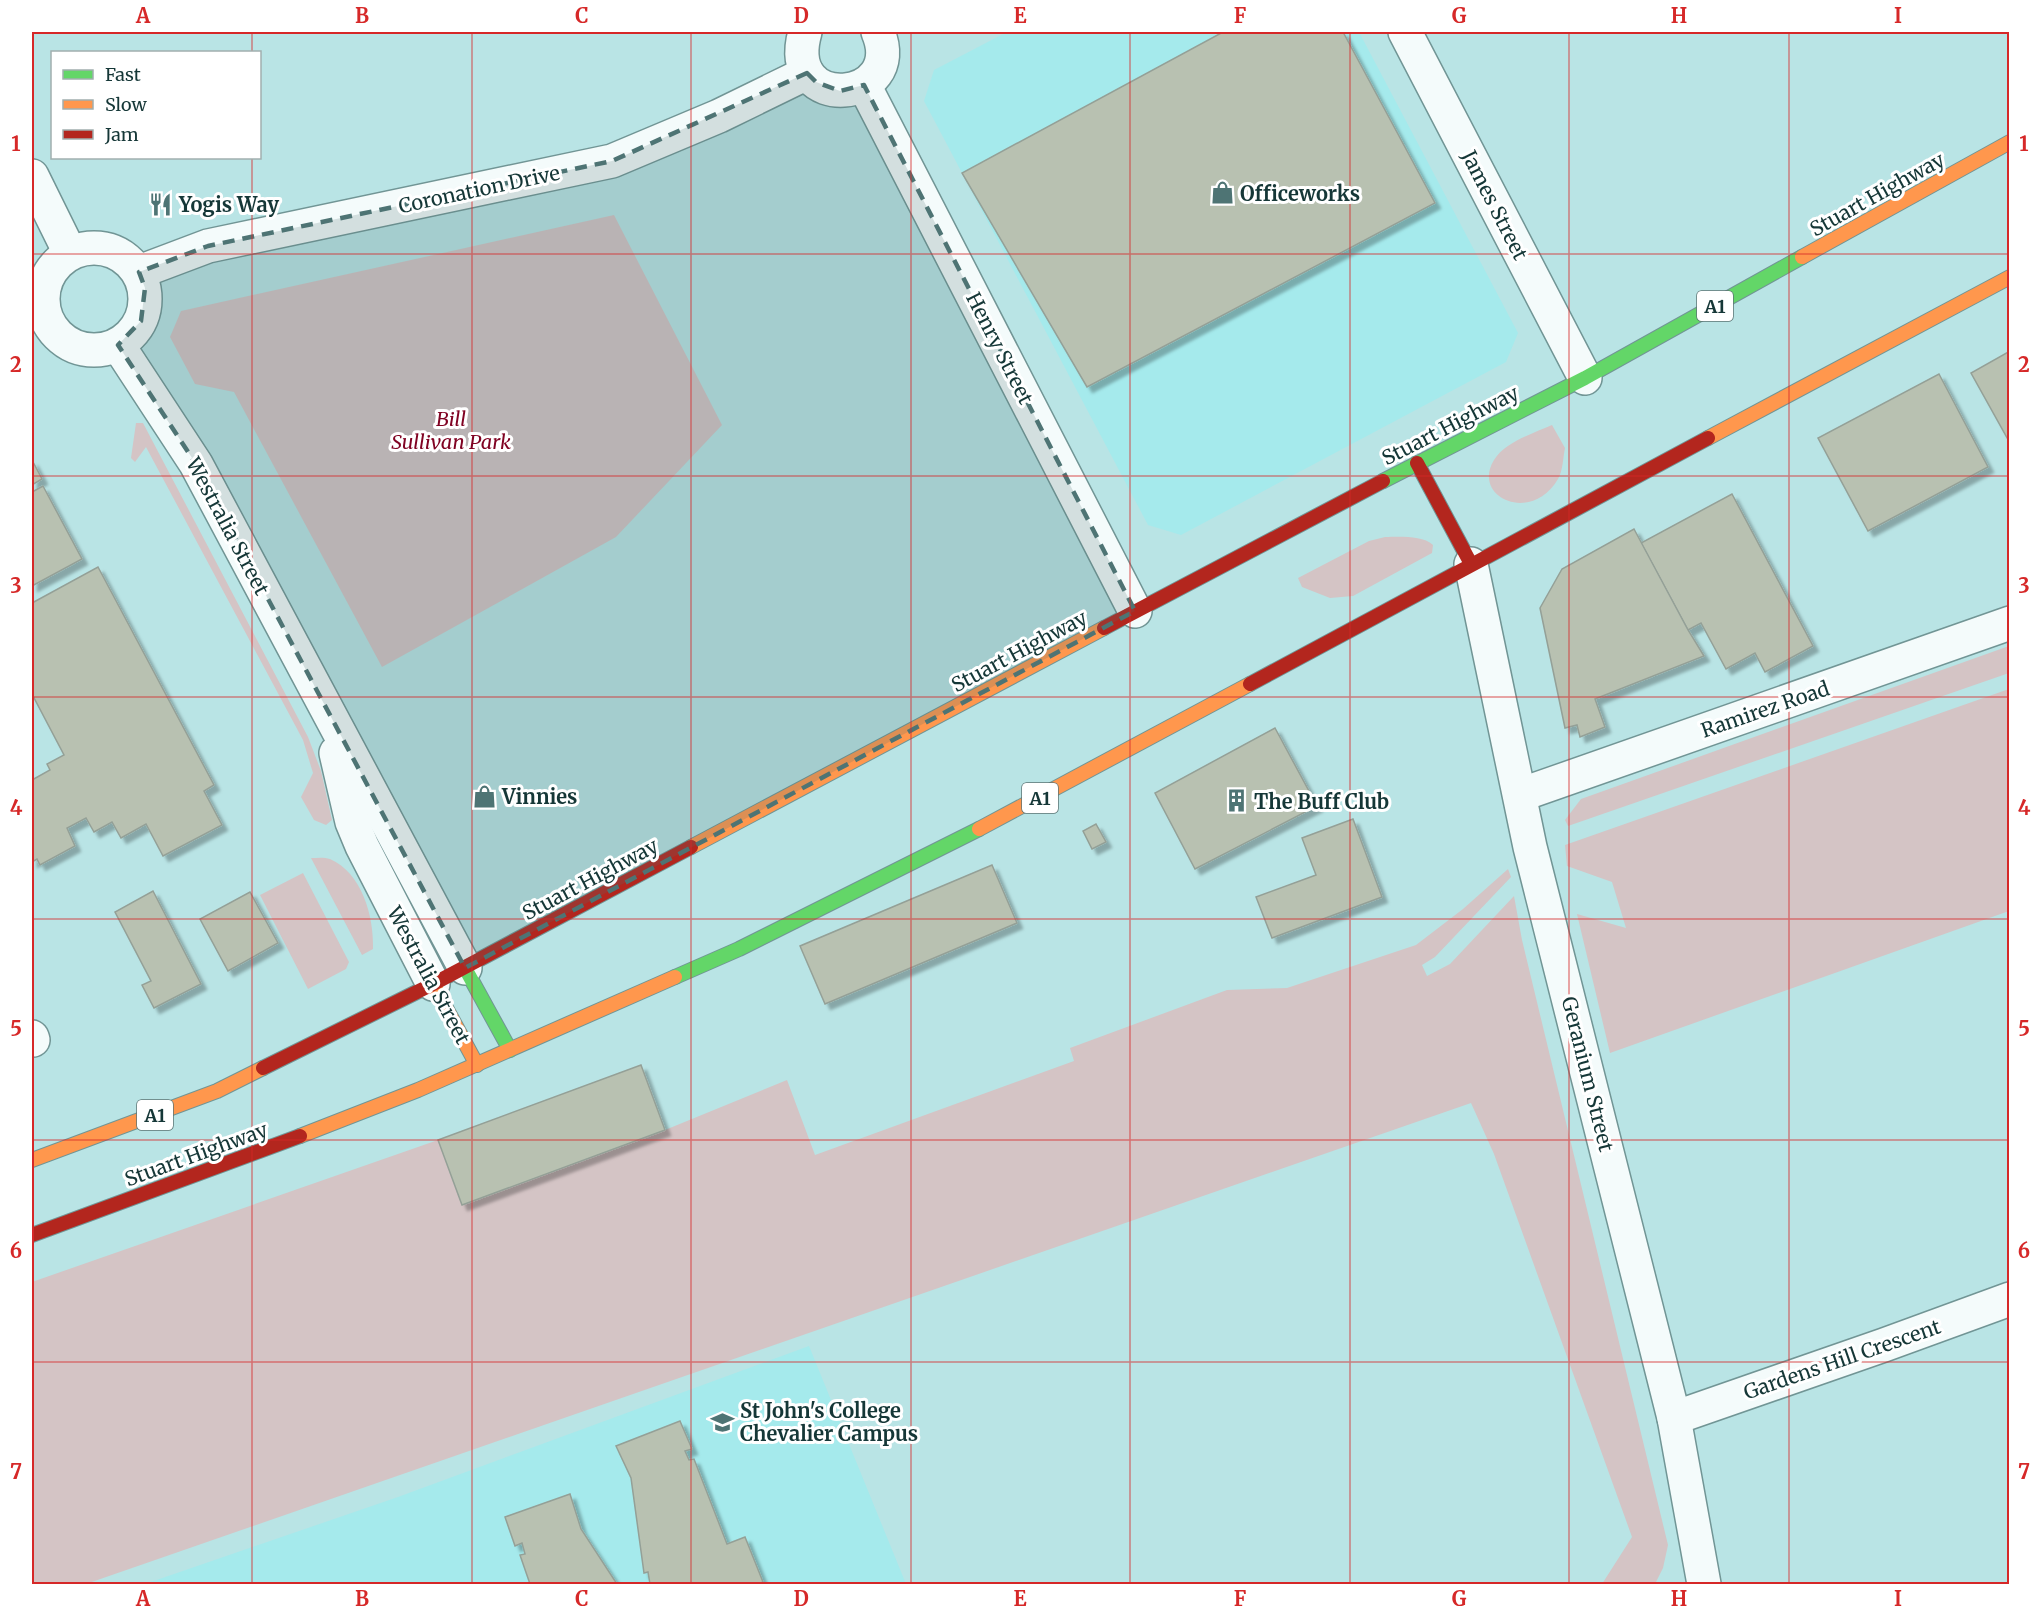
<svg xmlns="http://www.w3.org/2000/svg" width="2041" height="1616" font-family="Merriweather,serif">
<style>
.built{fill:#a5eaec}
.green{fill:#d4c4c5}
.building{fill:#b8c1b1;stroke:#94a097;stroke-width:1.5;filter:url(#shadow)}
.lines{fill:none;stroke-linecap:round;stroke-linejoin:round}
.street-casing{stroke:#719595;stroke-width:36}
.fast-casing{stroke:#719595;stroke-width:16}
.slow-casing{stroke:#719595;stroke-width:16}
.jam-casing{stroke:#719595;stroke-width:16}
.street{stroke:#f4fbfb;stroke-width:33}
.fast{stroke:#63d668;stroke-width:14}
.slow{stroke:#ff974d;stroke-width:14}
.jam{stroke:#b3261e;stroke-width:14}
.marked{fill:#4e7474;fill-opacity:0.2;stroke:#4e7474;stroke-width:4.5;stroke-dasharray:12 8;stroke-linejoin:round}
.grid{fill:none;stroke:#d62828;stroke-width:1.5;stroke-opacity:0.55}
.labels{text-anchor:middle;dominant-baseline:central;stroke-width:6;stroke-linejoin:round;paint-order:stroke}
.shield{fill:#fff;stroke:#5b7373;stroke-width:1.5}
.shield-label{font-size:18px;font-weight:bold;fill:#153737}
.street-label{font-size:20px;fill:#153737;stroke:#fff}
.poi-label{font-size:20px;font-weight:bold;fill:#153737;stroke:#fff;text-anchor:start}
.park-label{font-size:20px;font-style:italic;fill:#800323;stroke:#fff}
.neatline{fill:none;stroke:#d62828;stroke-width:2}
.grid-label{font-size:20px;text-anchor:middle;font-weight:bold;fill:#d62828}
</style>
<defs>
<filter id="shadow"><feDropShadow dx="5.5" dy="5.5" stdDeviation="1.5" flood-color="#0004"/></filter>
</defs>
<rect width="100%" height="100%" fill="#b9e4e5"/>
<g class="built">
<path d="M 1007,32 L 1359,32 L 1518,333 L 1506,362 L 1181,535 L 1148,525 L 924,101 L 934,70 Z"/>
<path d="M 809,1346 L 906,1584 L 145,1584 L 398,1497 Z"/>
</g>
<g class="green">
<path d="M 614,215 L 722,425 L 616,537 L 382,667 L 234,392 L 195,384 L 170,337 L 181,311 Z"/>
<path d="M 136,423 L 143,423 L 308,737 L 321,771 L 332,820 L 326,825 L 314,820 L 301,797 L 313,773 L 303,740 L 146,447 L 135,462 L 131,458 Z"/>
<path d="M 1552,425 L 1565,448 C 1563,457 1563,471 1558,479 C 1531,525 1471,497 1494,460 C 1505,442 1534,433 1552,425 Z"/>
<path d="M 1385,537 C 1399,537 1422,535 1433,545 L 1432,553 L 1353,596 L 1330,598 L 1302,587 L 1298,578 L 1369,541 Z"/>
<path d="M 2009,646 L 2009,673 L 1568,826 L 1565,820 L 1581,799 Z"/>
<path d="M 2009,689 L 2009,911 L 1610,1053 L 1577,914 L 1626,928 L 1612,882 L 1567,866 L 1565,845 Z"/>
<path d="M 311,858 C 317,858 324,857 330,859 C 362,873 374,916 373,949 L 362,955 Z"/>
<path d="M 1508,869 L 1511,877 L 1435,957 L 1422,965 L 1427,976 L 1450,964 L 1514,896 L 1522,940 L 1668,1545 L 1663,1568 L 1655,1584 L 1602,1584 L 1632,1537 L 1494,1154 L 1471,1103 L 86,1584 L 32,1584 L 32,1282 L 438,1140 L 665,1130 L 787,1080 L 815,1155 L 1074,1061 L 1070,1048 L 1227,990 L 1287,988 L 1416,945 L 1463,909 Z"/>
<path d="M 303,873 L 349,962 L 346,969 L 308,989 L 260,895 Z"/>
</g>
<g class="building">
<path d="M 1223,32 L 1343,32 L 1435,203 L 1087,387 L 962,173 Z"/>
<path d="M 2010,351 L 2010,443 L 1971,373 Z"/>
<path d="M 1939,374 L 1988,467 L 1868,531 L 1818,438 Z"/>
<path d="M 32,460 L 42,479 L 32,485 Z"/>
<path d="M 43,486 L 82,559 L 32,586 L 32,492 Z"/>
<path d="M 1732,494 L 1813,646 L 1765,672 L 1755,653 L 1726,669 L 1701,623 L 1688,630 L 1641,543 Z"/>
<path d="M 1634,529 L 1688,630 L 1704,656 L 1595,699 L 1605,727 L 1580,737 L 1577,725 L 1565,728 L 1540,608 L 1562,569 Z"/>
<path d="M 98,567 L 214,785 L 204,791 L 222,825 L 163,856 L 146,824 L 121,838 L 112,822 L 94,832 L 86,818 L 67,828 L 75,846 L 40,865 L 37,859 L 32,862 L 32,780 L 50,770 L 47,764 L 64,755 L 32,694 L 32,603 Z"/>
<path d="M 1275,728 L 1317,806 L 1195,869 L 1155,793 Z"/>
<path d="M 1353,819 L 1382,897 L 1272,938 L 1256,897 L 1316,875 L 1302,838 Z"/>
<path d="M 1096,824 L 1106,842 L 1092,849 L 1083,831 Z"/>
<path d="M 992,865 L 1017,923 L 825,1004 L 800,946 Z"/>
<path d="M 153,891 L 201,984 L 154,1008 L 142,985 L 151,981 L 115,912 Z"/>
<path d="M 250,892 L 278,943 L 228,971 L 200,919 Z"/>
<path d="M 641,1065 L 665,1130 L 462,1205 L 438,1140 Z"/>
<path d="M 680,1421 L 692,1449 L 685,1451 L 689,1460 L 694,1459 L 727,1544 L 745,1537 L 763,1582 L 757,1584 L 650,1584 L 648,1572 L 644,1573 L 631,1478 L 616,1446 Z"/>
<path d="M 570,1494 L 581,1529 L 617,1584 L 530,1584 L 520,1555 L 525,1554 L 522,1543 L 515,1546 L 505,1517 Z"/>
</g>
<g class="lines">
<defs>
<g id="street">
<path d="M 805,32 C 781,116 908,103 878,32"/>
<path d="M 1405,32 L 1585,378"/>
<path d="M 864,85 L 1135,611"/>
<path d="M 32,176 L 70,253"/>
<circle cx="94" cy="299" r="51"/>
<path d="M 139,272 L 208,246 L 612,161 L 719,116 L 807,73"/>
<path d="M 118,345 L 196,464 L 465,968"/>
<path d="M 1471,564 L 1530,847 L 1674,1418 L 1704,1584"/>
<path d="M 336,753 L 352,822 L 362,846 L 433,984"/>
<path d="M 1520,795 L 2010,623"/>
<path d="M 32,1037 L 33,1040"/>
<path d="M 1674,1418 L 1884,1345 L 2010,1299"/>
</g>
<g id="fast">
<path d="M 1383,481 L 1585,378 L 1802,257"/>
<path d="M 465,968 L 510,1050"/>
<path d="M 675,977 L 739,949 L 979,829"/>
</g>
<g id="slow">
<path d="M 1802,257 L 2010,142"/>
<path d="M 1708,438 L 2010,277"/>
<path d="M 979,829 L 1250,684"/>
<path d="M 691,847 L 1104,628"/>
<path d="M 433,984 L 477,1065"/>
<path d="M 300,1136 L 418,1090 L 675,977"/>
<path d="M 32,1160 L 217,1091 L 263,1068"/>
</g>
<g id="jam">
<path d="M 1417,463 L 1471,564"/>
<path d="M 1104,628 L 1383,481"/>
<path d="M 1250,684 L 1708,438"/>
<path d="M 263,1068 L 433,984 L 691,847"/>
<path d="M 32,1235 L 300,1136"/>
</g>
</defs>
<use href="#street" class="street-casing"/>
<use href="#fast" class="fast-casing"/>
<use href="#slow" class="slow-casing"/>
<use href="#jam" class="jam-casing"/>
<use href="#street" class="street"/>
<use href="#fast" class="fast"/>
<use href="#slow" class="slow"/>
<use href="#jam" class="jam"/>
</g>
<path class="marked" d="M 807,73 L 816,82 L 840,91 L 864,85 L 1135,611 L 465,968 L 196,464 L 118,345 L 141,321 L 145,288 L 139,272 L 208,246 L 612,161 Z"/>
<path class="grid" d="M 252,32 L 252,52M 472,32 L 472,1584M 691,32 L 691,1584M 911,32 L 911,1584M 1130,32 L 1130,1584M 1350,32 L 1350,1584M 1569,32 L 1569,1584M 1789,32 L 1789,1584M 252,158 L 252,1584M 32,254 L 2010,254M 32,476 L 2010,476M 32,697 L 2010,697M 32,919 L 2010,919M 32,1140 L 2010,1140M 32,1362 L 2010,1362"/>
<defs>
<symbol id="shop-bare" viewBox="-9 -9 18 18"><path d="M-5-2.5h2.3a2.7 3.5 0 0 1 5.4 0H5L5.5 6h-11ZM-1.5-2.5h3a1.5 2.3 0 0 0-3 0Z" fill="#4e7474" stroke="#fff" stroke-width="2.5" paint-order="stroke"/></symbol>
<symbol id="restaurant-bare" viewBox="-9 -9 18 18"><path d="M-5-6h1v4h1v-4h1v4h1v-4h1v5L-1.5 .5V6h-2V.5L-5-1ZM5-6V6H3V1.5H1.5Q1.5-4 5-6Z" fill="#4e7474" stroke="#fff" stroke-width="2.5" paint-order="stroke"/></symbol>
<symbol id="building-bare" viewBox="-9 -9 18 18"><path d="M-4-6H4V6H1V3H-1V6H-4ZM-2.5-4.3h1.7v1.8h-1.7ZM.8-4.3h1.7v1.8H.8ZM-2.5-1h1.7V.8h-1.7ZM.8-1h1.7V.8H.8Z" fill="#4e7474" stroke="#fff" stroke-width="2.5" paint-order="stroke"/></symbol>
<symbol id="university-bare" viewBox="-9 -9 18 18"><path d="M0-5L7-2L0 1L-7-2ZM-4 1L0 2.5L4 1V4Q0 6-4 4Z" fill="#4e7474" stroke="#fff" stroke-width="2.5" paint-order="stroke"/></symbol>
</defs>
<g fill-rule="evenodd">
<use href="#shop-bare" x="1206" y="176" width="33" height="33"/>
<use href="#restaurant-bare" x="144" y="188" width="33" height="33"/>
<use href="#shop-bare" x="468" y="780" width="33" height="33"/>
<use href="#building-bare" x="1220" y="784" width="33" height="33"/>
<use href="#university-bare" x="706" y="1406" width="33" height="33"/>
</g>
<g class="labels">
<g class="shield">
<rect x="1697" y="291" width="36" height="30" rx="4.5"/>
<rect x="1022" y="783" width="36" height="30" rx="4.5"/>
<rect x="137" y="1100" width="36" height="30" rx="4.5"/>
</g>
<g class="shield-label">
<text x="1715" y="306">A1</text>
<text x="1040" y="798">A1</text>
<text x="155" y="1115">A1</text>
</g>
<g class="street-label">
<text transform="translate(479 189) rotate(-12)">Coronation Drive</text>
<text transform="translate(1877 194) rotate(-29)">Stuart Highway</text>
<text transform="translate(1495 205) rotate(63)">James Street</text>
<text transform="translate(1000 348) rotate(63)">Henry Street</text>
<text transform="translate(1450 425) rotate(-27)">Stuart Highway</text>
<text transform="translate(228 526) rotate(62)">Westralia Street</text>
<text transform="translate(1019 651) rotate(-28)">Stuart Highway</text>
<text transform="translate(1765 709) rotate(-19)">Ramirez Road</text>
<text transform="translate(590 879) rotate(-28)">Stuart Highway</text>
<text transform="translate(429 975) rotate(62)">Westralia Street</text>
<text transform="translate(1588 1074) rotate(76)">Geranium Street</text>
<text transform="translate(196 1154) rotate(-20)">Stuart Highway</text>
<text transform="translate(1842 1359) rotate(-19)">Gardens Hill Crescent</text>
</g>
<g class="poi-label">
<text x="1240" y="193">Officeworks</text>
<text x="179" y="204">Yogis Way</text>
<text x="502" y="796">Vinnies</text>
<text x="1254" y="801">The Buff Club</text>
<text x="740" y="1410">St John's College<tspan x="740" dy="23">Chevalier Campus</tspan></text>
</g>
<g class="park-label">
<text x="451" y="418">Bill<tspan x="451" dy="23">Sullivan Park</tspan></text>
</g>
</g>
<rect width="2041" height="1616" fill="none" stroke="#ffffff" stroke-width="66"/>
<rect x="51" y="51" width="210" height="108" fill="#ffffff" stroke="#a1afaf" stroke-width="1.5"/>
<rect x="63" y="70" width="30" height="9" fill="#63d668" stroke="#a1afaf" stroke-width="1.5"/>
<text x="105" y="81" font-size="18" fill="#153737">Fast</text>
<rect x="63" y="100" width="30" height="9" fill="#ff974d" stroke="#a1afaf" stroke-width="1.5"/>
<text x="105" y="111" font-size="18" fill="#153737">Slow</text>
<rect x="63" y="130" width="30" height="9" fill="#b3261e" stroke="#a1afaf" stroke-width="1.5"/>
<text x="105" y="141" font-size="18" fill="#153737">Jam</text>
<rect x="33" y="33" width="1975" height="1550" class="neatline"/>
<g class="grid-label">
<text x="143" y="23">A</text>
<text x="362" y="23">B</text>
<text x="582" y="23">C</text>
<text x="801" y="23">D</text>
<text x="1020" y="23">E</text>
<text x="1240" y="23">F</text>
<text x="1459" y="23">G</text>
<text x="1679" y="23">H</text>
<text x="1898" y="23">I</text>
<text x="16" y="151">1</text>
<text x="2024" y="151">1</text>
<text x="16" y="372">2</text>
<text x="2024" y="372">2</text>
<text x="16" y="593">3</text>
<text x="2024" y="593">3</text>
<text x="16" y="815">4</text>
<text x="2024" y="815">4</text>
<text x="16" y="1036">5</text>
<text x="2024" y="1036">5</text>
<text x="16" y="1258">6</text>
<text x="2024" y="1258">6</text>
<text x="16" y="1479">7</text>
<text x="2024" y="1479">7</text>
<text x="143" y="1606">A</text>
<text x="362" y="1606">B</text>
<text x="582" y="1606">C</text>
<text x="801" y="1606">D</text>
<text x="1020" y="1606">E</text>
<text x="1240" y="1606">F</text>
<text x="1459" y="1606">G</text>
<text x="1679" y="1606">H</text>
<text x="1898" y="1606">I</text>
</g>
</svg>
